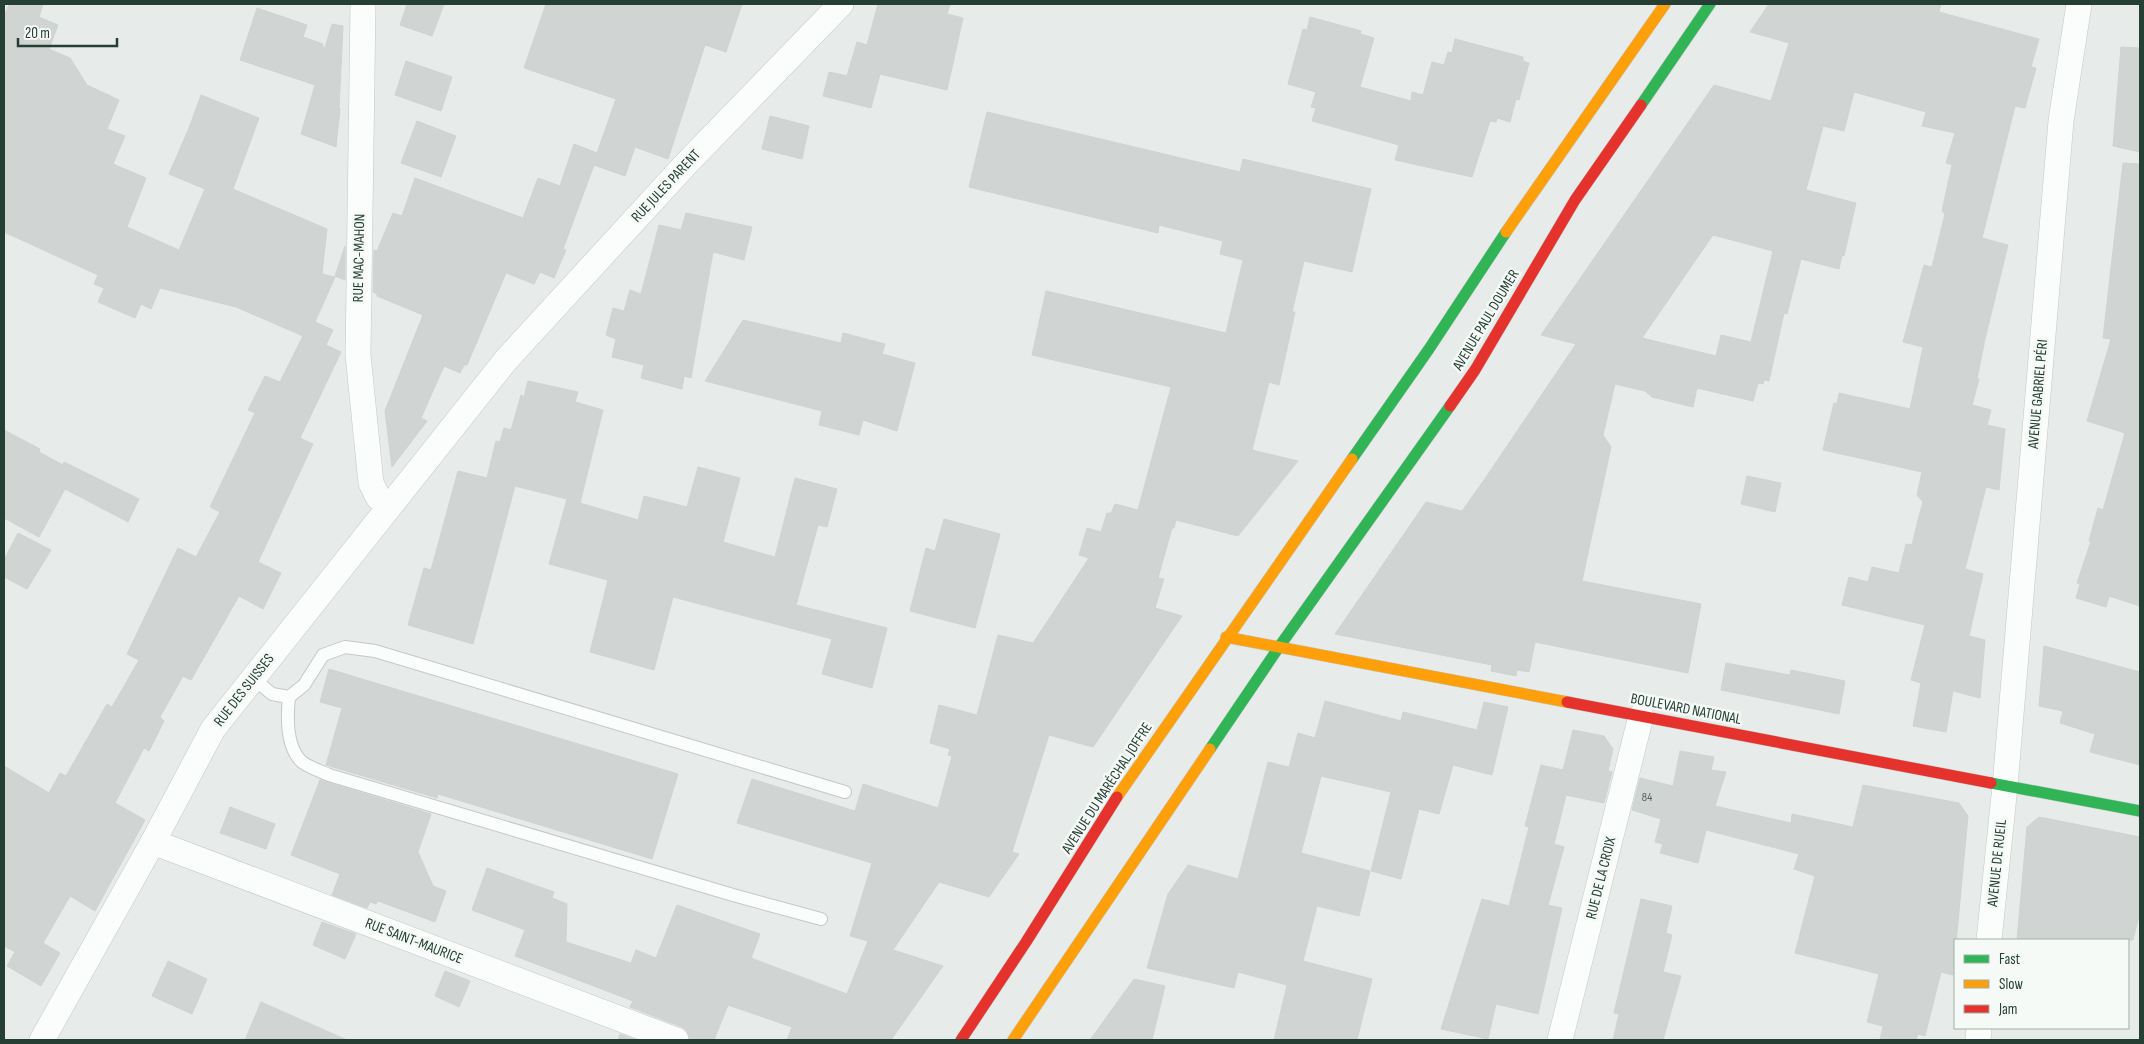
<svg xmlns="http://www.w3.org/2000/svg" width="2144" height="1044" font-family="'Sofia Sans Condensed',sans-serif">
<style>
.building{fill:#d0d4d2;stroke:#cfd4d2;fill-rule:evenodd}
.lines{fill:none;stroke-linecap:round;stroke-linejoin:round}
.lane-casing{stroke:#c4c8c6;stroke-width:14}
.street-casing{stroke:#c4c8c6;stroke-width:26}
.fast-casing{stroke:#c3c9c6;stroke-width:12}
.slow-casing{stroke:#c3c9c6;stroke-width:12}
.jam-casing{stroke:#c3c9c6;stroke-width:12}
.lane{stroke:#fbfcfc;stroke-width:12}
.street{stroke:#fbfcfc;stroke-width:25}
.fast{stroke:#30b455;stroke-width:11}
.slow{stroke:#ff9f0a;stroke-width:11}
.jam{stroke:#e5322d;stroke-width:11}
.labels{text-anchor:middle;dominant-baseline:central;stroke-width:5;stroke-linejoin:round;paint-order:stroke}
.number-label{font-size:12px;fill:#50655d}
.street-label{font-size:15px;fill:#253f35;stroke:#f5faf7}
</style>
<rect width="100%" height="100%" fill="#e7ebe9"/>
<g class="building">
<path d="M 9,4 L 43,4 L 39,17 L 58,25 L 49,49 L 70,58 L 87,85 L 119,100 L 107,129 L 125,136 L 113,164 L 146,178 L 127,227 L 179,250 L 205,189 L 169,174 L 189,128 L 201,95 L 259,118 L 233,189 L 327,229 L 322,274 L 335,277 L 315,322 L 333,330 L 326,345 L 341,352 L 300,438 L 313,444 L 258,562 L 281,573 L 263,609 L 239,596 L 191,680 L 183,676 L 160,717 L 164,721 L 149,751 L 144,748 L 115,803 L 145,820 L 95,911 L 70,896 L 43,943 L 60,953 L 41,986 L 7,966 L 15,952 L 4,946 L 4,766 L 49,793 L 60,773 L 66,776 L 107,704 L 112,707 L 139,660 L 127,654 L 178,548 L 196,557 L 220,512 L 210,507 L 255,413 L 248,410 L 265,376 L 280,382 L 303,336 L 236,307 L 160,288 L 151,309 L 141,304 L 135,318 L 98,302 L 104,288 L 94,284 L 98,275 L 4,232 L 4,18 Z"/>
<path d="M 407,4 L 444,4 L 432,36 L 400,25 Z"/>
<path d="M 546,4 L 742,4 L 726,52 L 705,45 L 668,159 L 635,147 L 625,176 L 594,165 L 563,249 L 566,250 L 554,278 L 540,272 L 534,284 L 506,273 L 467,365 L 464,365 L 460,373 L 444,366 L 421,418 L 427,421 L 392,467 L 385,411 L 423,315 L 377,296 L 377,294 L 373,292 L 374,250 L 377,251 L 393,213 L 402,216 L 415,178 L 523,218 L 538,178 L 560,186 L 574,144 L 597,153 L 616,99 L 524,68 Z"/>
<path d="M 878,4 L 950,4 L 947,14 L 963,18 L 947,90 L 880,74 L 871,108 L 823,96 L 829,72 L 847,76 L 857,42 L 867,45 Z"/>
<path d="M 1769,4 L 1941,4 L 1939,12 L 2039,39 L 2031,67 L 2036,68 L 2025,108 L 2015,106 L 1982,238 L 2008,245 L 1985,339 L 1977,379 L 1979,379 L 1972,405 L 1991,410 L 1987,425 L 2005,429 L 1999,490 L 1986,487 L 1965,569 L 1983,574 L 1969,636 L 1985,640 L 1980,698 L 1953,691 L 1946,732 L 1913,726 L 1921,683 L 1911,680 L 1925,625 L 1842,605 L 1849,577 L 1868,582 L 1872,567 L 1899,573 L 1906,544 L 1912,545 L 1919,516 L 1923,502 L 1917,495 L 1922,472 L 1823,450 L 1829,424 L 1834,403 L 1837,404 L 1839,393 L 1910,409 L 1923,347 L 1903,342 L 1924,265 L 1932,267 L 1945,214 L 1942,211 L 1952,165 L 1946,163 L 1955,133 L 1922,126 L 1926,112 L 1854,92 L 1844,131 L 1823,126 L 1806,190 L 1856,203 L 1844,256 L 1842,255 L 1839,269 L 1801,259 L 1787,314 L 1784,313 L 1769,381 L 1764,380 L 1763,384 L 1758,383 L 1753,401 L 1697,388 L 1693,407 L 1652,397 L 1645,391 L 1615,384 L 1603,435 L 1611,447 L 1582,581 L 1701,604 L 1688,673 L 1535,642 L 1529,672 L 1517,670 L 1516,676 L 1491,671 L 1492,665 L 1335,634 L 1426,502 L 1462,511 L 1484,480 L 1576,344 L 1541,335 L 1714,85 L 1771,101 L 1789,43 L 1750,32 ZM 1713,235 L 1773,251 L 1751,342 L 1721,335 L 1716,356 L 1642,338 Z"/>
<path d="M 257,8 L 307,25 L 303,37 L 323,44 L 322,47 L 325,48 L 332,24 L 343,26 L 339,108 L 340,109 L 336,147 L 301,134 L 315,85 L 240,60 Z"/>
<path d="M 1310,17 L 1361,31 L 1360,34 L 1374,38 L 1360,87 L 1411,101 L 1412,92 L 1423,95 L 1432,62 L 1444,65 L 1448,52 L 1452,53 L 1455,39 L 1523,57 L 1523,61 L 1529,63 L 1519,100 L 1516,99 L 1510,122 L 1497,118 L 1496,122 L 1490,121 L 1472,177 L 1395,160 L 1399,145 L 1312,121 L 1316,108 L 1311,107 L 1316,92 L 1288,84 L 1303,29 L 1307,30 Z"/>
<path d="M 2121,47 L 2140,48 L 2140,152 L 2113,146 Z"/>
<path d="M 406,61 L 452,77 L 441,111 L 395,95 Z"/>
<path d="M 987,112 L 1240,172 L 1243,159 L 1371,189 L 1352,272 L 1304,261 L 1292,312 L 1295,312 L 1279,385 L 1269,382 L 1252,450 L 1298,461 L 1238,536 L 1176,520 L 1174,528 L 1172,528 L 1158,578 L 1164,579 L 1155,608 L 1182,616 L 1093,747 L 1049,735 L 1012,852 L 1019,854 L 989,897 L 939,882 L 893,950 L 943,966 L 891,1040 L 787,1040 L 792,1027 L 728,1005 L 714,1040 L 690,1040 L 687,1031 L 682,1027 L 630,1007 L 633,1001 L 515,956 L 525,930 L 472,910 L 487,868 L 554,892 L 552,898 L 567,904 L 566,942 L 631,963 L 636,950 L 656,958 L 677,905 L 760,934 L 751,958 L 847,994 L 868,941 L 850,936 L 872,863 L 737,823 L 752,779 L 855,811 L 863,784 L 938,808 L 952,756 L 948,755 L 950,749 L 930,743 L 939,705 L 977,715 L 998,635 L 1033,643 L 1089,558 L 1079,555 L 1087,528 L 1101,532 L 1107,513 L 1111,513 L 1115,504 L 1138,510 L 1171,387 L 1032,355 L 1046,291 L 1226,333 L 1243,260 L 1220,254 L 1223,241 L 1159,225 L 1158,233 L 969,187 Z"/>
<path d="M 770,116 L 809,126 L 802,159 L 762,149 Z"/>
<path d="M 417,121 L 456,136 L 441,177 L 401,163 Z"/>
<path d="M 2123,163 L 2140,164 L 2140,606 L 2109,596 L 2106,607 L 2076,598 L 2080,584 L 2077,583 L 2091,541 L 2089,541 L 2098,508 L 2103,510 L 2125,433 L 2087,421 L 2111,339 L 2103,338 Z"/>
<path d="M 686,213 L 752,227 L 744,260 L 713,252 L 691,378 L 684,376 L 682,389 L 641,378 L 644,365 L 612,357 L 616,339 L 606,335 L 613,308 L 624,311 L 630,290 L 641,294 L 659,225 L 681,230 Z"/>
<path d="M 345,246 L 345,280 L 335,276 Z"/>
<path d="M 743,320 L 841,343 L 843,333 L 885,344 L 882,354 L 915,363 L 897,431 L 863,420 L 859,435 L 819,425 L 822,411 L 705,381 Z"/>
<path d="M 528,381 L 578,392 L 575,402 L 603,410 L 580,503 L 570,500 L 638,520 L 644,496 L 687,507 L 698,467 L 740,478 L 723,542 L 775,557 L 795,478 L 837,489 L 827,527 L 818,525 L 796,605 L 887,628 L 872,688 L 822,674 L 832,639 L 673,597 L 654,670 L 590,652 L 608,580 L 549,564 L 567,499 L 515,486 L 473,644 L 408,625 L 424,568 L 431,570 L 458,471 L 487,478 L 496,441 L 500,442 L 504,428 L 511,430 L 521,395 L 524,397 Z"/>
<path d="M 4,430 L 40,449 L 39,452 L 63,465 L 64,462 L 139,499 L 128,522 L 65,489 L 39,537 L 4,518 Z"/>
<path d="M 1747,476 L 1781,483 L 1775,512 L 1741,504 Z"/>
<path d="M 944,519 L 1000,534 L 975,628 L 910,611 L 926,548 L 935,551 Z"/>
<path d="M 18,533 L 51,550 L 27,589 L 4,577 L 4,560 Z"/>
<path d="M 2044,646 L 2140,672 L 2140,765 L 2090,752 L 2095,734 L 2060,723 L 2063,711 L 2039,706 Z"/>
<path d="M 1726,663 L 1790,675 L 1791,670 L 1845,681 L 1839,714 L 1721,690 Z"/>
<path d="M 329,669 L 678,774 L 652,859 L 438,794 L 437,798 L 326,765 L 342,708 L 320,702 Z"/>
<path d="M 1325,701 L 1401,721 L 1403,712 L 1477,730 L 1484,702 L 1508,707 L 1492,775 L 1453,765 L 1439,814 L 1419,809 L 1401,879 L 1371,871 L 1391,792 L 1321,776 L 1301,853 L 1370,871 L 1359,916 L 1317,906 L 1303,961 L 1372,979 L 1357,1040 L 1274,1040 L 1287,985 L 1238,972 L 1234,988 L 1147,968 L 1168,894 L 1188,865 L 1238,879 L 1268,762 L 1289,767 L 1298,733 L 1315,738 Z"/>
<path d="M 1573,730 L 1604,736 L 1613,749 L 1608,771 L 1612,772 L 1604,803 L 1566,795 L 1554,844 L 1564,847 L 1548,905 L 1562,908 L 1538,1014 L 1496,1004 L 1488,1039 L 1441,1029 L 1482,899 L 1509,906 L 1529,827 L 1525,826 L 1541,765 L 1563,770 Z"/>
<path d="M 1680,751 L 1714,757 L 1711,770 L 1726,772 L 1715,806 L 1791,823 L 1792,814 L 1853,827 L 1863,785 L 1959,803 L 1968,816 L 1953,975 L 1941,972 L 1925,1036 L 1918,1034 L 1916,1040 L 1880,1040 L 1883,1026 L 1867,1022 L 1879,974 L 1795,953 L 1815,876 L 1794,869 L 1799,854 L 1706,830 L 1698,863 L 1660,853 L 1663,844 L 1655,842 L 1661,819 L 1632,810 L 1640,778 L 1673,786 Z"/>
<path d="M 320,780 L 431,814 L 418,852 L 433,886 L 446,891 L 435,922 L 378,901 L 376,904 L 370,902 L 367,908 L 332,895 L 340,874 L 291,855 Z"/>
<path d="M 230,807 L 275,824 L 266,849 L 220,833 Z"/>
<path d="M 2039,817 L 2140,837 L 2140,912 L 2133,940 L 2017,940 L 2027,827 Z"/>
<path d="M 1641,899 L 1672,906 L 1666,933 L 1672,935 L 1663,972 L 1681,976 L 1663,1040 L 1613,1040 L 1619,1014 L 1614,1013 Z"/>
<path d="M 322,922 L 356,934 L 345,959 L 313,945 Z"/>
<path d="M 168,961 L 207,979 L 192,1014 L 152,996 Z"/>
<path d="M 445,971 L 470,981 L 459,1007 L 435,996 Z"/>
<path d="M 1134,979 L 1165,986 L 1152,1040 L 1090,1040 Z"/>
<path d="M 261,1002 L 347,1040 L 245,1040 Z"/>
<path d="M 620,1034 L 636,1040 L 618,1040 Z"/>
</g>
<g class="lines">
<defs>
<g id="lane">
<path d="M 253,678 L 272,694 L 289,697 L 304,685 L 323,655 L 345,647 L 375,651 L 845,792"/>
<path d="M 289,697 C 287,716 286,746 301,761 C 307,767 321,771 329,775 L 733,895 L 821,919"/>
</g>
<g id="street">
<path d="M 363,4 L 358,355 L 371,483 L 378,497 L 389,506"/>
<path d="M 153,842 L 676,1040"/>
<path d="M 1989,940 L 2005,786 L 2061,121 L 2079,4"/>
<path d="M 42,1040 L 153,842 L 213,729 L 506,360 L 685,165 L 841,4"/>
<path d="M 1560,1040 L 1641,716"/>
<path d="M 1978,1040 L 1979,1028"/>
</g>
<g id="fast">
<path d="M 1641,105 L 1710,4"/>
<path d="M 1352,459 L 1429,349 L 1506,232"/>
<path d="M 1210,749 L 1279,647 L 1450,406"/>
<path d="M 1991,783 L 2140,811"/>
</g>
<g id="slow">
<path d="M 1506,232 L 1665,4"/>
<path d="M 1226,637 L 1567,702"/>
<path d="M 1117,797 L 1352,459"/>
<path d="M 1013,1040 L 1210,749"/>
</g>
<g id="jam">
<path d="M 1450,406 L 1475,370 L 1575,200 L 1641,105"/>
<path d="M 1567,702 L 1991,783"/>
<path d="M 961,1040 L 1026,942 L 1117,797"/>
</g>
</defs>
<use href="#lane" class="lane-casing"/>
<use href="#street" class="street-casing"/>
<use href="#fast" class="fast-casing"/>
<use href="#slow" class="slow-casing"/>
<use href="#jam" class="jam-casing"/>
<use href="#lane" class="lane"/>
<use href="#street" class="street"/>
<use href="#fast" class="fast"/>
<use href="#slow" class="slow"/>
<use href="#jam" class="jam"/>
</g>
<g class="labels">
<g class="number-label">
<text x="1647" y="797">84</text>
</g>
<g class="street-label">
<text transform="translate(666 186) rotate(-47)">RUE JULES PARENT</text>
<text transform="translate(359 258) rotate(-89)">RUE MAC-MAHON</text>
<text transform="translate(1486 320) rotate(-59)">AVENUE PAUL DOUMER</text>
<text transform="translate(2038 394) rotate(-85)">AVENUE GABRIEL PÉRI</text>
<text transform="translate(244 690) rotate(-52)">RUE DES SUISSES</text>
<text transform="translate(1686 709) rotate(11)">BOULEVARD NATIONAL</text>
<text transform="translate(1107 788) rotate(-57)">AVENUE DU MARÉCHAL JOFFRE</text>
<text transform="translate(1997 863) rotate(-84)">AVENUE DE RUEIL</text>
<text transform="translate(1601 878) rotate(-76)">RUE DE LA CROIX</text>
<text transform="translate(414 941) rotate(21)">RUE SAINT-MAURICE</text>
</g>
</g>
<rect width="2144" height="1044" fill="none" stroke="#253f35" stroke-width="10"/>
<rect x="1954" y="939" width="175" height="90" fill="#f5faf7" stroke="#a2afa9"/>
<rect x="1964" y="955" width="25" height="8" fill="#30b455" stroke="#a2afa9"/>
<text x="1999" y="964" font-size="15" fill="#253f35">Fast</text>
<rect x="1964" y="980" width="25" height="8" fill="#ff9f0a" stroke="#a2afa9"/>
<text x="1999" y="989" font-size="15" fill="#253f35">Slow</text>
<rect x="1964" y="1005" width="25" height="8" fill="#e5322d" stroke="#a2afa9"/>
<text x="1999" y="1014" font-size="15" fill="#253f35">Jam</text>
<path d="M18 38v8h99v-8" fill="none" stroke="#253f35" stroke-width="2.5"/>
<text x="25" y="38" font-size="15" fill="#253f35" stroke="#f5faf7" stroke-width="4" paint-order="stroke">20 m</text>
</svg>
